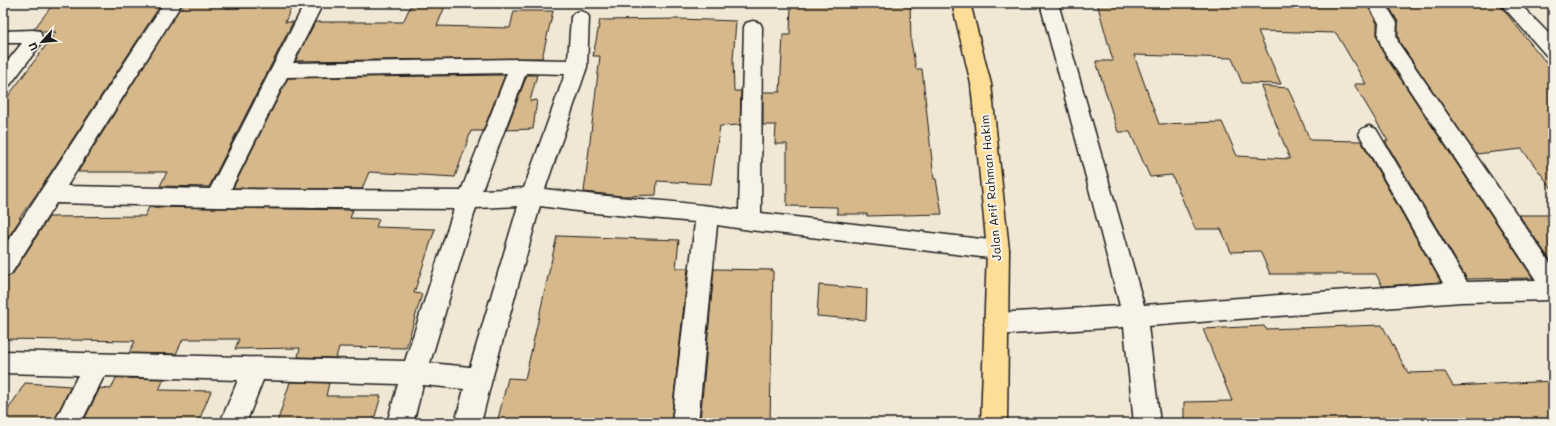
<svg xmlns="http://www.w3.org/2000/svg" width="1556" height="426" font-family="Mali,sans-serif">
<style>
.building{fill:#d6b88a;stroke:#1c1c1c}
.lines{fill:none;stroke-linecap:round;stroke-linejoin:round}
.minor-casing{stroke:#1c1c1c;stroke-width:3}
.major-casing{stroke:#1c1c1c;stroke-width:3}
.minor{fill:#f7f3e8;fill-rule:evenodd}
.major{fill:#fedd96;fill-rule:evenodd}
.labels{text-anchor:middle;dominant-baseline:central;stroke-width:4;stroke-linejoin:round;paint-order:stroke}
.street-label{font-size:12px;fill:#1c1c1c;stroke:#f7f3e8}
</style>
<rect width="100%" height="100%" fill="#f0e7d5"/>
<filter id="ink" filterUnits="userSpaceOnUse"><feTurbulence type="fractalNoise" baseFrequency=".025" numOctaves="2"/><feDisplacementMap in="SourceGraphic" scale="8" xChannelSelector="R" yChannelSelector="G"/><feConvolveMatrix kernelMatrix="1 2 1 2 8 2 1 2 1" color-interpolation-filters="sRGB"/></filter>
<g filter="url(#ink)">
<g class="building">
<path d="M 54,3 L 162,3 L 36,195 L 19,218 L 21,218 L 3,245 L 3,103 L 56,32 L 42,32 L 40,30 L 34,29 Z"/>
<path d="M 183,3 L 229,3 L 226,8 L 292,6 L 285,22 L 293,22 L 209,187 L 160,186 L 167,172 L 78,172 Z"/>
<path d="M 791,3 L 910,3 L 911,42 L 916,69 L 922,69 L 934,179 L 936,179 L 942,214 L 867,216 L 867,214 L 837,214 L 837,207 L 787,206 L 787,144 L 775,144 L 776,125 L 763,125 L 763,92 L 780,92 L 783,35 L 790,35 Z"/>
<path d="M 1097,3 L 1366,3 L 1377,23 L 1377,36 L 1382,51 L 1533,278 L 1467,279 L 1385,141 L 1388,141 L 1354,84 L 1366,84 L 1336,33 L 1258,31 L 1281,84 L 1242,83 L 1232,58 L 1134,55 L 1159,124 L 1222,122 L 1237,156 L 1290,159 L 1261,86 L 1288,88 L 1310,140 L 1361,141 L 1441,282 L 1382,286 L 1376,274 L 1270,274 L 1260,251 L 1231,252 L 1221,229 L 1195,229 L 1172,175 L 1150,177 L 1130,132 L 1118,132 L 1096,61 L 1113,61 Z"/>
<path d="M 1387,3 L 1498,3 L 1553,71 L 1553,190 L 1522,149 L 1476,154 L 1400,43 L 1398,36 L 1398,22 Z"/>
<path d="M 411,5 L 445,6 L 437,26 L 510,28 L 514,11 L 553,11 L 542,58 L 295,61 L 315,22 L 403,22 Z"/>
<path d="M 679,19 L 736,21 L 733,60 L 734,91 L 741,91 L 740,125 L 720,126 L 711,184 L 657,181 L 656,195 L 622,196 L 584,192 L 600,56 L 593,56 L 600,20 Z"/>
<path d="M 505,75 L 483,131 L 471,131 L 455,177 L 369,172 L 362,189 L 233,188 L 288,78 Z"/>
<path d="M 527,75 L 537,75 L 530,101 L 537,100 L 533,129 L 506,130 Z"/>
<path d="M 149,207 L 353,210 L 350,218 L 379,219 L 376,227 L 435,229 L 414,293 L 422,294 L 406,348 L 339,347 L 336,358 L 298,357 L 300,348 L 235,349 L 239,339 L 183,339 L 176,354 L 129,353 L 135,341 L 3,339 L 3,278 L 12,275 L 49,217 L 145,216 Z"/>
<path d="M 1519,215 L 1553,215 L 1553,264 Z"/>
<path d="M 557,236 L 679,240 L 676,268 L 688,268 L 671,423 L 497,423 L 508,378 L 525,379 Z"/>
<path d="M 714,269 L 773,270 L 770,423 L 700,422 Z"/>
<path d="M 819,285 L 867,289 L 866,320 L 817,316 Z"/>
<path d="M 1382,325 L 1408,373 L 1445,372 L 1453,386 L 1553,381 L 1553,423 L 1184,423 L 1184,402 L 1232,401 L 1203,329 L 1264,326 L 1266,329 Z"/>
<path d="M 116,378 L 164,379 L 159,390 L 211,391 L 198,423 L 149,423 L 150,421 L 84,420 L 100,388 L 111,389 Z"/>
<path d="M 290,382 L 329,383 L 326,396 L 381,396 L 373,423 L 277,423 Z"/>
<path d="M 25,383 L 71,386 L 53,423 L 3,423 L 3,418 Z"/>
</g>
<g class="lines">
<defs>
<g id="minor">
<path d="M 164,3 L 182,3 L 67,186 L 210,189 L 305,3 L 323,3 L 293,63 L 519,59 L 568,60 L 571,17 L 574,13 L 580,11 L 586,13 L 589,17 L 587,67 L 545,189 C 610,198 675,200 739,210 L 744,27 L 746,23 L 753,21 L 760,23 L 762,27 L 761,213 L 998,241 L 1006,243 L 1009,250 L 1006,257 L 998,259 L 750,230 L 717,225 L 698,423 L 672,423 L 695,222 L 584,212 L 540,206 L 492,379 L 481,423 L 455,423 L 464,389 L 423,385 L 413,423 L 387,423 L 398,384 L 263,380 L 246,423 L 220,423 L 238,380 L 104,376 L 81,423 L 54,423 L 78,375 L 3,373 L 3,351 L 405,361 L 454,209 L 216,207 L 56,203 L 11,274 L 3,277 L 3,248 ZM 507,73 L 461,191 L 231,189 L 287,77 ZM 526,73 L 565,74 L 524,188 L 482,190 ZM 518,206 L 470,367 L 430,363 L 476,208 Z"/>
<path d="M 1040,3 L 1058,3 L 1144,305 L 1443,283 L 1359,134 L 1362,129 L 1369,126 L 1376,129 L 1467,282 L 1536,280 L 1383,50 L 1378,36 L 1379,23 L 1367,3 L 1385,3 L 1397,23 L 1396,36 L 1399,44 L 1553,267 L 1553,300 L 1461,302 L 1148,326 L 1160,423 L 1134,423 L 1124,327 L 996,335 L 987,332 L 984,324 L 987,316 L 996,313 L 1120,306 Z"/>
<path d="M 1500,3 L 1519,3 L 1553,38 L 1553,57 L 1546,55 Z"/>
<path d="M 33,30 L 40,31 L 43,41 L 10,85 L 3,87 L 3,67 L 22,43 L 3,43 L 3,31 Z"/>
</g>
<path id="major" d="M 952,3 L 970,3 L 991,84 L 1009,250 L 1007,423 L 981,423 L 987,250 L 971,84 Z"/>
</defs>
<use href="#minor" class="minor-casing"/>
<use href="#major" class="major-casing"/>
<use href="#minor" class="minor"/>
<use href="#major" class="major"/>
</g>
</g>
<g class="labels">
<g class="street-label">
<text transform="translate(990 188) rotate(-95)">Jalan Arif Rahman Hakim</text>
</g>
</g>
<rect width="1556" height="426" fill="none" stroke="#f7f3e8" stroke-width="16"/>
<rect x="8" y="8" width="1540" height="410" fill="none" stroke="#1c1c1c" stroke-width="1.5" filter="url(#ink)"/>
<g transform="translate(42 42) rotate(243)" stroke="#f7f3e8" stroke-width="3" paint-order="stroke">
<path d="M0-3L7 15L0 10L-7 15Z" fill="#1c1c1c"/>
<text y="-6" font-size="11" font-weight="bold" text-anchor="middle" fill="#1c1c1c">U</text>
</g>
</svg>
